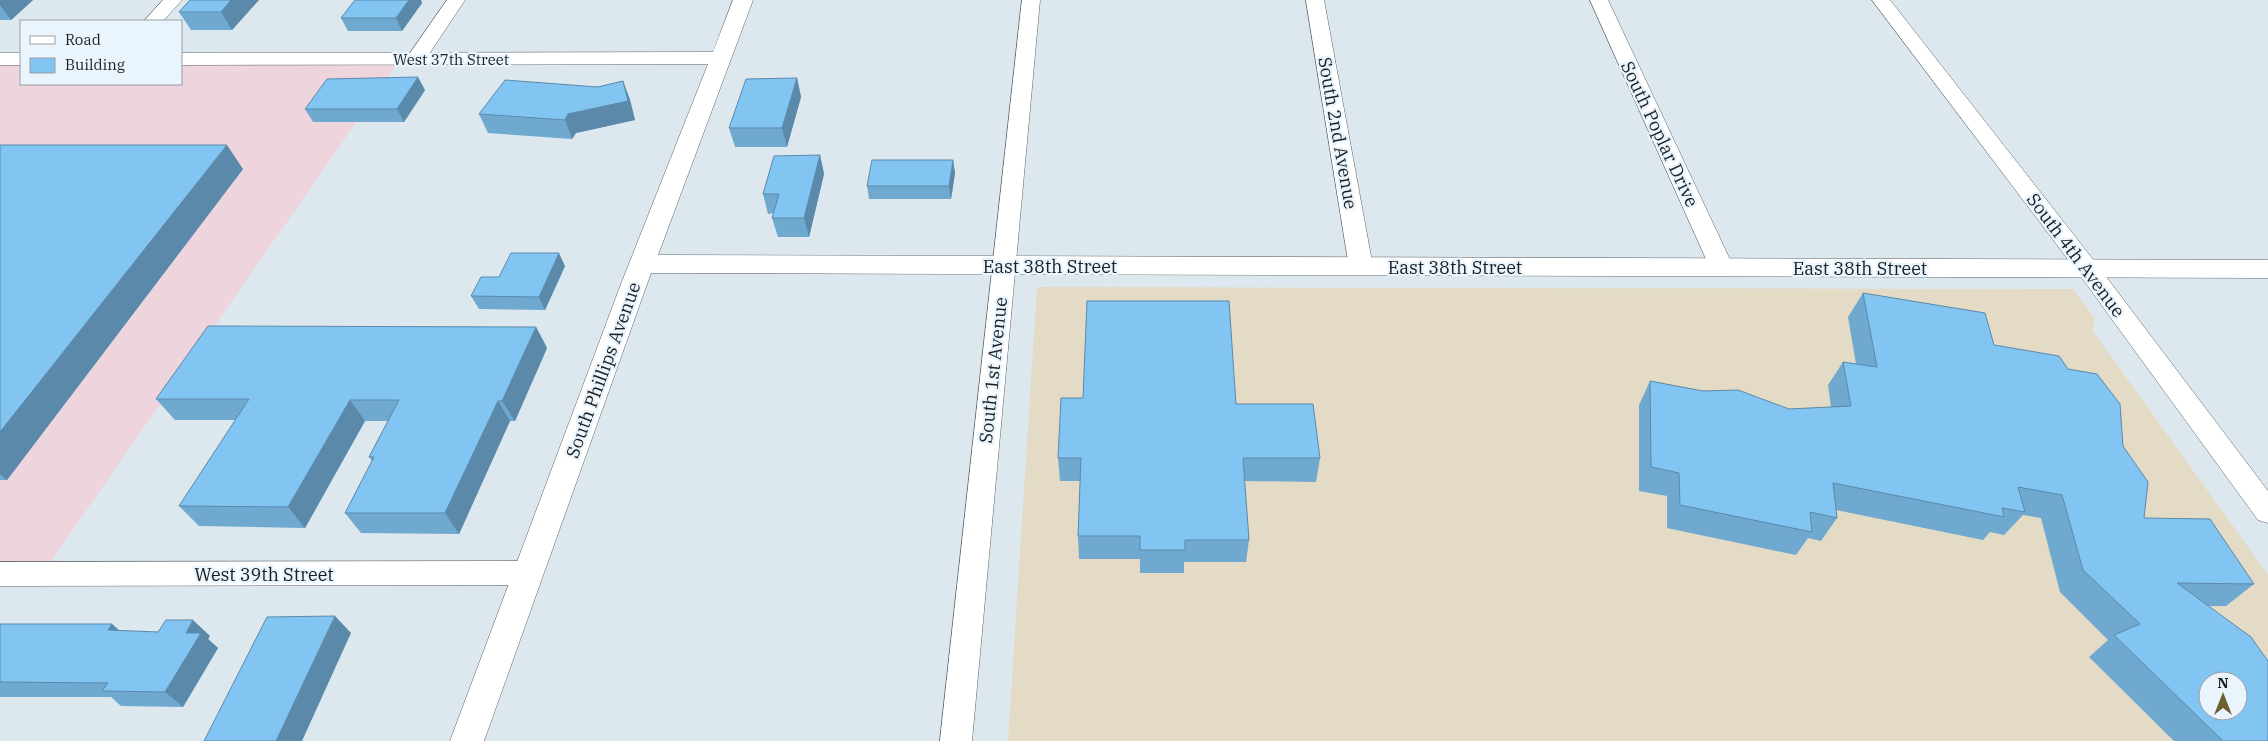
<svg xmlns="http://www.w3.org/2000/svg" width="2268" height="741" font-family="'IBM Plex Serif',serif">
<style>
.commercial{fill:#edd4dd}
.education{fill:#e3dbc6;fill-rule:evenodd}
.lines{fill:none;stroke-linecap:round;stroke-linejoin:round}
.minor-casing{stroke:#5b646b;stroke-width:1}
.tertiary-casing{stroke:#5b646b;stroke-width:1}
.minor{fill:#fff;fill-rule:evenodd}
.tertiary{fill:#fff;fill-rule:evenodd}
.wall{fill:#70a9d0}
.shaded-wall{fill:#5b89a9}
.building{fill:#82c4f2;stroke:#5b89a9;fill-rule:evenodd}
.labels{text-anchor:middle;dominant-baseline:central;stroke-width:4.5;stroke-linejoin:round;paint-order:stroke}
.far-street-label{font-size:15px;fill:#1b1f22;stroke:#eaf4fc}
.street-label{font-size:18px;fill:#1b1f22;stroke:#eaf4fc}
</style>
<rect width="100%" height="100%" fill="#dde7ee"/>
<path class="commercial" d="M 0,65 L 21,65 L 21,84 L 181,84 L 181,65 L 396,65 L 49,564 L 0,564 Z"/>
<path class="education" d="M 1037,287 L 2073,289 L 2095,319 L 2093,331 L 2268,575 L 2268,741 L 1008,741 ZM 2208,681 L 2238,681 L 2238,711 L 2208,711 Z"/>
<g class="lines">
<defs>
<g id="minor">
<path d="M 163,0 L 182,0 L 163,21 L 144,21 Z"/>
<path d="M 447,0 L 465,0 L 423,63 L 416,65 L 409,63 L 406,59 Z"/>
<path d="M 1022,0 L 1040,0 L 972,741 L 940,741 Z"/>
<path d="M 1306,0 L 1324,0 L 1373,267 L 1369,273 L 1361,275 L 1353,273 L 1349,267 Z"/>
<path d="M 1590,0 L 1608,0 L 1734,268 L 1730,274 L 1722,276 L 1714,274 L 1710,268 Z"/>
<path d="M 1872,0 L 1890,0 L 2095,262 L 2268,491 L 2268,523 L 2258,520 L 2079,274 Z"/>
<path d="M 529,561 L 539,564 L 543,573 L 539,582 L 529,585 L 0,586 L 0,562 Z"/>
</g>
<g id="tertiary">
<path d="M 733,0 L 753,0 L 658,255 L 2268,260 L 2268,278 L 651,273 L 484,741 L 450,741 L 621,284 L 708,64 L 181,65 L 181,53 L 713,52 Z"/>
<rect x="0" y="53" width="21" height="12"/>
</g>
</defs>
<use href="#minor" class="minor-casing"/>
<use href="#tertiary" class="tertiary-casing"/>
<use href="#minor" class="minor"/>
<use href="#tertiary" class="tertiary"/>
</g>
<g class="wall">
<path d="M 0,0 L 33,0 L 11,20 L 0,20 Z"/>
<path d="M 190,0 L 259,0 L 232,30 L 191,30 L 179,12 Z"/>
<path d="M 355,0 L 421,0 L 422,3 L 402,31 L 348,31 L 341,18 Z"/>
<path d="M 797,78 L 801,97 L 787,147 L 735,147 L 729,128 Z"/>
<path d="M 623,81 L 630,100 L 635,120 L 576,133 L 572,139 L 488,133 L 479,114 Z"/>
<path d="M 425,90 L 404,122 L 313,122 L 305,109 Z"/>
<path d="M 0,145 L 243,169 L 7,480 L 0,480 Z"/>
<path d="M 820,155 L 824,174 L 809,237 L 778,237 L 772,218 L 774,213 L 768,214 L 763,194 Z"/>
<path d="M 953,160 L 955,173 L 951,199 L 869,199 L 867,186 Z"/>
<path d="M 565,266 L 545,310 L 479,309 L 471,296 L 499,277 Z"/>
<path d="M 1863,293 L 1994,345 L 2123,446 L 2144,518 L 2254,584 L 2226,606 L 2208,606 L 2268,741 L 2174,741 L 2089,657 L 2108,640 L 2060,592 L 2041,518 L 2023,515 L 2004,535 L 1990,532 L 1983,540 L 1836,510 L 1837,518 L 1821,541 L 1808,538 L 1796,555 L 1667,528 L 1667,496 L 1639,491 L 1639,405 L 1650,381 L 1789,409 L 1831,407 L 1828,385 L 1843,362 L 1856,364 L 1848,317 Z"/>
<path d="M 536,327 L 547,348 L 515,421 L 510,421 L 459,534 L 361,533 L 345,513 L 372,461 L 369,457 L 388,421 L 365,421 L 305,528 L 199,526 L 179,506 L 236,420 L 175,420 L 156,399 Z"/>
<path d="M 1083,398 L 1236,404 L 1320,458 L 1316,482 L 1244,481 L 1249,540 L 1246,562 L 1184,562 L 1184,573 L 1140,573 L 1140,559 L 1079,559 L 1078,536 L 1080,481 L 1060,481 L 1058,458 Z"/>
<path d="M 0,624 L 112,624 L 120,631 L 210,636 L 208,639 L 218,648 L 183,707 L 121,706 L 111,697 L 0,697 Z"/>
</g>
<g class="shaded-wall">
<path d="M 0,0 L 33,0 L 11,20 L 0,5 Z"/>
<path d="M 231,0 L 259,0 L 232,30 L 221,12 Z"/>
<path d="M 409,0 L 421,0 L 422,3 L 402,31 L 396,18 Z"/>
<path d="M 418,77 L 425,90 L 404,122 L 397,109 Z"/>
<path d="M 797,78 L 801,97 L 787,147 L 782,128 Z"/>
<path d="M 623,81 L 630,100 L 635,120 L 576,133 L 572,139 L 565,120 L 568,114 Z"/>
<path d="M 227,145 L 243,169 L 7,480 L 0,474 L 0,432 Z"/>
<path d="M 820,155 L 824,174 L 809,237 L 804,218 Z"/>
<path d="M 953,160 L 955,173 L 951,199 L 949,186 Z"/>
<path d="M 559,253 L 565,266 L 545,310 L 539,297 Z"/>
<path d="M 536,327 L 547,348 L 515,421 L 502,401 Z"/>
<path d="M 350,400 L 365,421 L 305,528 L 288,507 Z"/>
<path d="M 498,401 L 510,421 L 459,534 L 445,513 Z"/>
<path d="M 335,616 L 351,633 L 302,741 L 276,741 Z"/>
<path d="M 193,620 L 210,636 L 208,639 L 218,648 L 183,707 L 165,692 L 186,633 Z"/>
<path d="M 112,624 L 130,640 L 108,630 Z"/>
</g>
<g class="building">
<path d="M 190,0 L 231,0 L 221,12 L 179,12 Z"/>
<path d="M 355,0 L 409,0 L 396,18 L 341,18 Z"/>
<path d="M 418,77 L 397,109 L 305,109 L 327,79 Z"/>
<path d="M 797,78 L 782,128 L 729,128 L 746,79 Z"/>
<path d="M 505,80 L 598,87 L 623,81 L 628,101 L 568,114 L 565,120 L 479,114 Z"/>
<path d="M 0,145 L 227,145 L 0,432 Z"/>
<path d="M 820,155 L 804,218 L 772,218 L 779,194 L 763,194 L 774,156 Z"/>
<path d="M 872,160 L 953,160 L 949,186 L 867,186 Z"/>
<path d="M 511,253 L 559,253 L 539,297 L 471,296 L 481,277 L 499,277 Z"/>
<path d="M 1863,293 L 1985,313 L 1994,345 L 2059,356 L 2068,369 L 2097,374 L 2120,404 L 2123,446 L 2148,482 L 2144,518 L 2210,519 L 2254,584 L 2177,583 L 2251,637 L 2268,661 L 2268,741 L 2223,741 L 2114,635 L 2140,624 L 2083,570 L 2062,495 L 2018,487 L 2025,512 L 2002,508 L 2004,517 L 1833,483 L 1837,518 L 1810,512 L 1812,532 L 1680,505 L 1679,473 L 1651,467 L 1650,381 L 1703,391 L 1738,390 L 1789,409 L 1851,406 L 1843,362 L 1877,367 ZM 2208,681 L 2238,681 L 2238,711 L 2208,711 Z"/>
<path d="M 1087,301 L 1229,301 L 1236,404 L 1313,404 L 1320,458 L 1243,458 L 1249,540 L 1185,540 L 1185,550 L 1140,550 L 1140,536 L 1078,536 L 1081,458 L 1058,458 L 1061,398 L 1083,398 Z"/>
<path d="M 208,326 L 536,327 L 502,401 L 498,401 L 445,513 L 345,513 L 374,457 L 369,457 L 399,400 L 350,400 L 288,507 L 179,506 L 249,399 L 156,399 Z"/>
<path d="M 335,616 L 276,741 L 204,741 L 267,617 Z"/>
<path d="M 166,620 L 193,620 L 186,633 L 201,633 L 165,692 L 102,691 L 108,683 L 0,682 L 0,624 L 112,624 L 108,630 L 158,632 Z"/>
</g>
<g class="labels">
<g class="far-street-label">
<text x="451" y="59">West 37th Street</text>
</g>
<g class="street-label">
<text transform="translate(1338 133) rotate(80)">South 2nd Avenue</text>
<text transform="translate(1660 134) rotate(65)">South Poplar Drive</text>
<text transform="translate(2076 255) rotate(53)">South 4th Avenue</text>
<text x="1050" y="266">East 38th Street</text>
<text x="1455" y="267">East 38th Street</text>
<text x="1860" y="268">East 38th Street</text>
<text transform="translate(603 370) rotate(-70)">South Phillips Avenue</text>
<text transform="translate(993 370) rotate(-84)">South 1st Avenue</text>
<text x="264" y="574">West 39th Street</text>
</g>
</g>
<rect x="20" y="20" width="162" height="65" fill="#eaf4fc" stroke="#979fa5"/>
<rect x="30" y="36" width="25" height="8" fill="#ffffff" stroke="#979fa5"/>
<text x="65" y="45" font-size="15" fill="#1b1f22">Road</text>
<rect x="30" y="58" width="25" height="15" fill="#82c4f2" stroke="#979fa5"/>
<text x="65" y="70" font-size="15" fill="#1b1f22">Building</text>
<g transform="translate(2223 696)"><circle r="24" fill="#eaf4fc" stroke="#979fa5"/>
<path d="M0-4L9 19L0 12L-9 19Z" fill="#6f602e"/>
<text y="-8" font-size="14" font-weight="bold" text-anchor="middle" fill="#1b1f22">N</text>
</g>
</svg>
